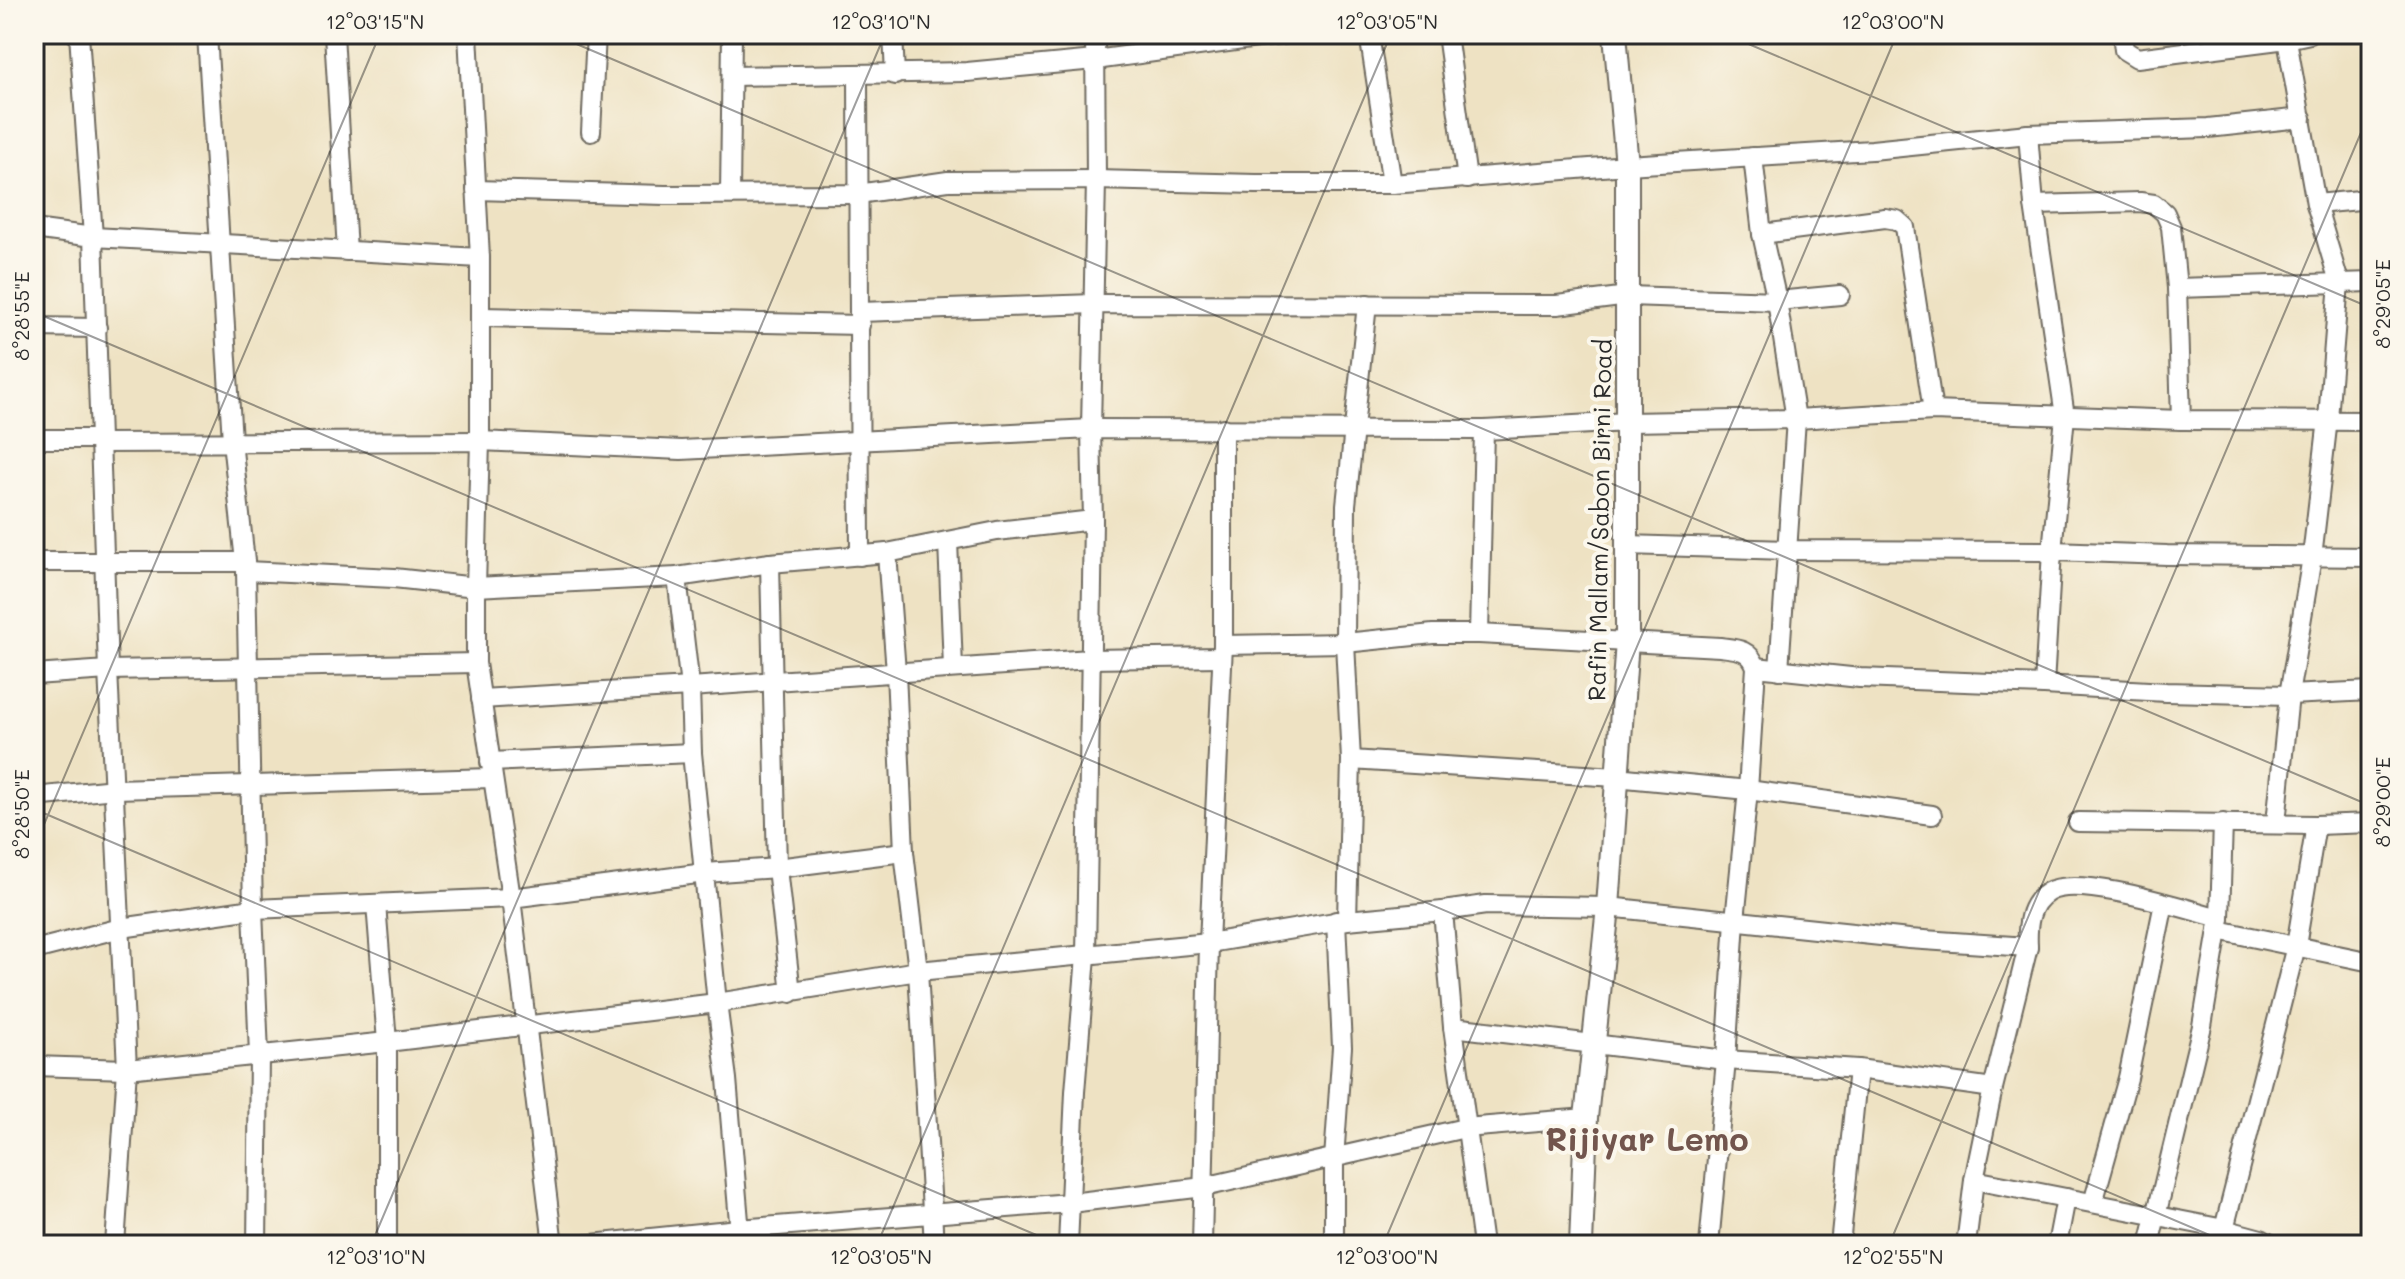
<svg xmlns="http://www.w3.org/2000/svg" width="2405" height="1279" font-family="Mali,sans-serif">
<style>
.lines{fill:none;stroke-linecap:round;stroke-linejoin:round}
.minor-casing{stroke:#6f6b60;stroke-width:22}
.tertiary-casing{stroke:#6f6b60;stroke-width:26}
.minor{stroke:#fff;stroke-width:18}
.tertiary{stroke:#fff;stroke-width:22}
.ticks{fill:none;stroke:#2b2b2b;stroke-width:2;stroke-opacity:0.45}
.labels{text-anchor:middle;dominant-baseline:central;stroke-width:8;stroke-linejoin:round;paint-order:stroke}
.street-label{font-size:24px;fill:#2b2b2b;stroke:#fbf7ec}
.district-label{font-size:32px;font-weight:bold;fill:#72554d;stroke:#fbf7ec}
.neatline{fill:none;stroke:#2b2b2b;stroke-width:3}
.ticks-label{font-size:20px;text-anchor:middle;fill:#2b2b2b}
</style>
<rect width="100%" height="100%" fill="#fbf7ec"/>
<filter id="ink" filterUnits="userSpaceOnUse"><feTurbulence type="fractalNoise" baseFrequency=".0125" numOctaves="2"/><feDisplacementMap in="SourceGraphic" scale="16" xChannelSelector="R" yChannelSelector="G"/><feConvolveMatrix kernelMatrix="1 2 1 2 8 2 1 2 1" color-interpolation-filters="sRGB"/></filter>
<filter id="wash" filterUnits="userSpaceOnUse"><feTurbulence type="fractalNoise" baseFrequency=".006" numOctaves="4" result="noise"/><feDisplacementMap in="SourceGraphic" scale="32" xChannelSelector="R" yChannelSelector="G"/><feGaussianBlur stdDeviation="1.8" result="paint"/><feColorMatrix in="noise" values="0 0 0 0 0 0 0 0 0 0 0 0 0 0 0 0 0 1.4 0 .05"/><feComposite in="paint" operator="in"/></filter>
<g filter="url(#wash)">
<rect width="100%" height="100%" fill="#eee2c3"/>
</g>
<g filter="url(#ink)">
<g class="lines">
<defs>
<g id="minor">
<path d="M 79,34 L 93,237 L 108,670 L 127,1069 L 115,1245"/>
<path d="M 207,34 L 232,441 L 246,571 L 253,909 L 259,1055 L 257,1245"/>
<path d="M 334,34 L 347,251"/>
<path d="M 468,34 L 480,258 L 480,441 L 476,587 L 476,663 L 511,898 L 553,1245"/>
<path d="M 893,34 L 895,75"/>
<path d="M 1369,34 L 1392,184"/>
<path d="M 1447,34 L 1467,179"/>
<path d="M 2122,34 L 2124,50 L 2137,58 L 2287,39 L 2310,34"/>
<path d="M 858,74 L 860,556"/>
<path d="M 732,76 L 967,72 L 1095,60 L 1287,34"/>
<path d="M 591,132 L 596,34"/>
<path d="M 2028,134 L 2034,205 L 2065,416 L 2052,551 L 2044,685"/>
<path d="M 1753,157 L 1762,234 L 1777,301 L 1796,419 L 1779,670"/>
<path d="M 476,190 L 665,195 L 858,194 L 948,181 L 1096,180 L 1256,184 L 1392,184 L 1627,165 L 1872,150 L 2028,134 L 2208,128 L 2302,118"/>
<path d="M 730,194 L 732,34"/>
<path d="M 2316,204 L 2371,199"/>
<path d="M 2034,205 L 2140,202 L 2154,204 L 2165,213 L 2171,227 L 2177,288 L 2181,420"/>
<path d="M 34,229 L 93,237 L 480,258"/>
<path d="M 1762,234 L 1885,218 L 1897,220 L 1905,227 L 1933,411"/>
<path d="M 2177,288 L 2371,282"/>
<path d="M 860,312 L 1094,304 L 1557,305 L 1628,296 L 1777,301 L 1840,295"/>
<path d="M 480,317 L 860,325"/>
<path d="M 34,327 L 97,328"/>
<path d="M 34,439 L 101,439"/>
<path d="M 101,443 L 480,441 L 681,450 L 1091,429 L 1484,430 L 1628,422 L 1796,419 L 1933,411 L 2181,420 L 2371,421"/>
<path d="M 948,541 L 953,668"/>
<path d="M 1627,545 L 1787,550 L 2052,551 L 2167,555 L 2371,557"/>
<path d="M 887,553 L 896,672 L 904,852 L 918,971 L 934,1245"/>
<path d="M 34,562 L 245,562"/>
<path d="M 770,563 L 777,868 L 791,993"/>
<path d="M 246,571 L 394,578 L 476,587 L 677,577 L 770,563 L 887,553 L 997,531 L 1093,520"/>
<path d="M 677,577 L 690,687 L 692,753 L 717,1003 L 727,1079 L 741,1245"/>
<path d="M 1479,634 L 1484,430"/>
<path d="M 1223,645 L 1345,643 L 1433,634 L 1479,634 L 1720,647 C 1737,649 1750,649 1756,667 L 1748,790 L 1735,920 L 1726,1060 L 1709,1245"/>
<path d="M 1756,667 L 1860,678 L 2044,685 L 2166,692 L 2289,695 L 2371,691"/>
<path d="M 34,675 L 108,670 L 476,663"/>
<path d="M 481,699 L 690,687 L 1090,659 L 1221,657"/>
<path d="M 1351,760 L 1616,777 L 1748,790 L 1932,815"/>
<path d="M 490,762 L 692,753"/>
<path d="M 34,797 L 115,789 L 492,778"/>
<path d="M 2078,822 L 2316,825 L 2371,823"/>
<path d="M 2276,823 L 2289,695 L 2312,557 L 2328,419 L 2339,282 L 2316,204 L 2286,34"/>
<path d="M 376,904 L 387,1042 L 387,1245"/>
<path d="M 1443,911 L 1453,1027 L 1483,1245"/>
<path d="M 1347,920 L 1351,760 L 1345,643 L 1346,505 L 1367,304"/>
<path d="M 2218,930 L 2371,962"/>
<path d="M 34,950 L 121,928 L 253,909 L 511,898 L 705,873 L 777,868 L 904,852"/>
<path d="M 1453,1027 L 1726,1060 L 1858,1069 L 1993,1088"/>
<path d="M 34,1066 L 127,1069 L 387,1042 L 717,1003 L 918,971 L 1209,943 L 1347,920 L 1443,911 L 1486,905 L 1608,907 L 1909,939 L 2028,947"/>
<path d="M 1974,1180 L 2224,1229 L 2261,1239 L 2272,1245"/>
<path d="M 2093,1203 L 2128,1078 L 2164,903"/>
<path d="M 2224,1229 L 2296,946 L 2316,825"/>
<path d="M 582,1245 L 739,1229 L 1070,1203 L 1204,1187 L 1465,1128 L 1586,1118"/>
<path d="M 1068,1245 L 1075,1092 L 1086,956 L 1093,520 L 1091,429 L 1096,180 L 1095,34"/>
<path d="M 1202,1245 L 1209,943 L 1223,645 L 1223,428"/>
<path d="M 1334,1245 L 1334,1159 L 1342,1047 L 1336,921"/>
<path d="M 1840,1245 L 1858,1069"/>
<path d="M 1966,1245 L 1974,1180 L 1993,1088 L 2028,947 C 2027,927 2028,904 2048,892 C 2078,874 2185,909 2220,918"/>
<path d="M 2057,1245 L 2066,1198"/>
<path d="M 2149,1245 L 2202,1026 L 2220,918 L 2223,823"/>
</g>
<path id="tertiary" d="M 1581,1245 L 1586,1118 L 1608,907 L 1627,641 L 1627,165 L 1615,34"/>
</defs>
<use href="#minor" class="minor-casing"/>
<use href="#tertiary" class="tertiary-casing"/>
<use href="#minor" class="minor"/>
<use href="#tertiary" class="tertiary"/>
</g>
</g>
<path class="ticks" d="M 553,34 L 2371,806M 1725,34 L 2371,308M 34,312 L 2233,1245M 34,809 L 1060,1245M 34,848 L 380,34M 371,1245 L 885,34M 877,1245 L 1391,34M 1383,1245 L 1897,34M 1889,1245 L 2371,109"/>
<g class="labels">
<g class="street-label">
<text transform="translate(1599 520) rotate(-89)">Rafin Mallam/Sabon Birni Road</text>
</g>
<g class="district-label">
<text x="1647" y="1138">Rijiyar Lemo</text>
</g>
</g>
<rect width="2405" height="1279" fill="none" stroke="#fbf7ec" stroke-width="88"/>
<rect x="44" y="44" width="2317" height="1191" class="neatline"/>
<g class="ticks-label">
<text x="375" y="29">12°03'15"N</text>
<text x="881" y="29">12°03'10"N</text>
<text x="1387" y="29">12°03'05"N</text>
<text x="1893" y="29">12°03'00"N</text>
<text transform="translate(2383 304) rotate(-90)" y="7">8°29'05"E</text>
<text transform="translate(22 316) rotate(-90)" y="7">8°28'55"E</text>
<text transform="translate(2383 802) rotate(-90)" y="7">8°29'00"E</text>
<text transform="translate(22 814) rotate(-90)" y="7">8°28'50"E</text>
<text x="376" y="1264">12°03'10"N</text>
<text x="881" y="1264">12°03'05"N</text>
<text x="1387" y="1264">12°03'00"N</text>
<text x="1893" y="1264">12°02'55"N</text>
</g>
</svg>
